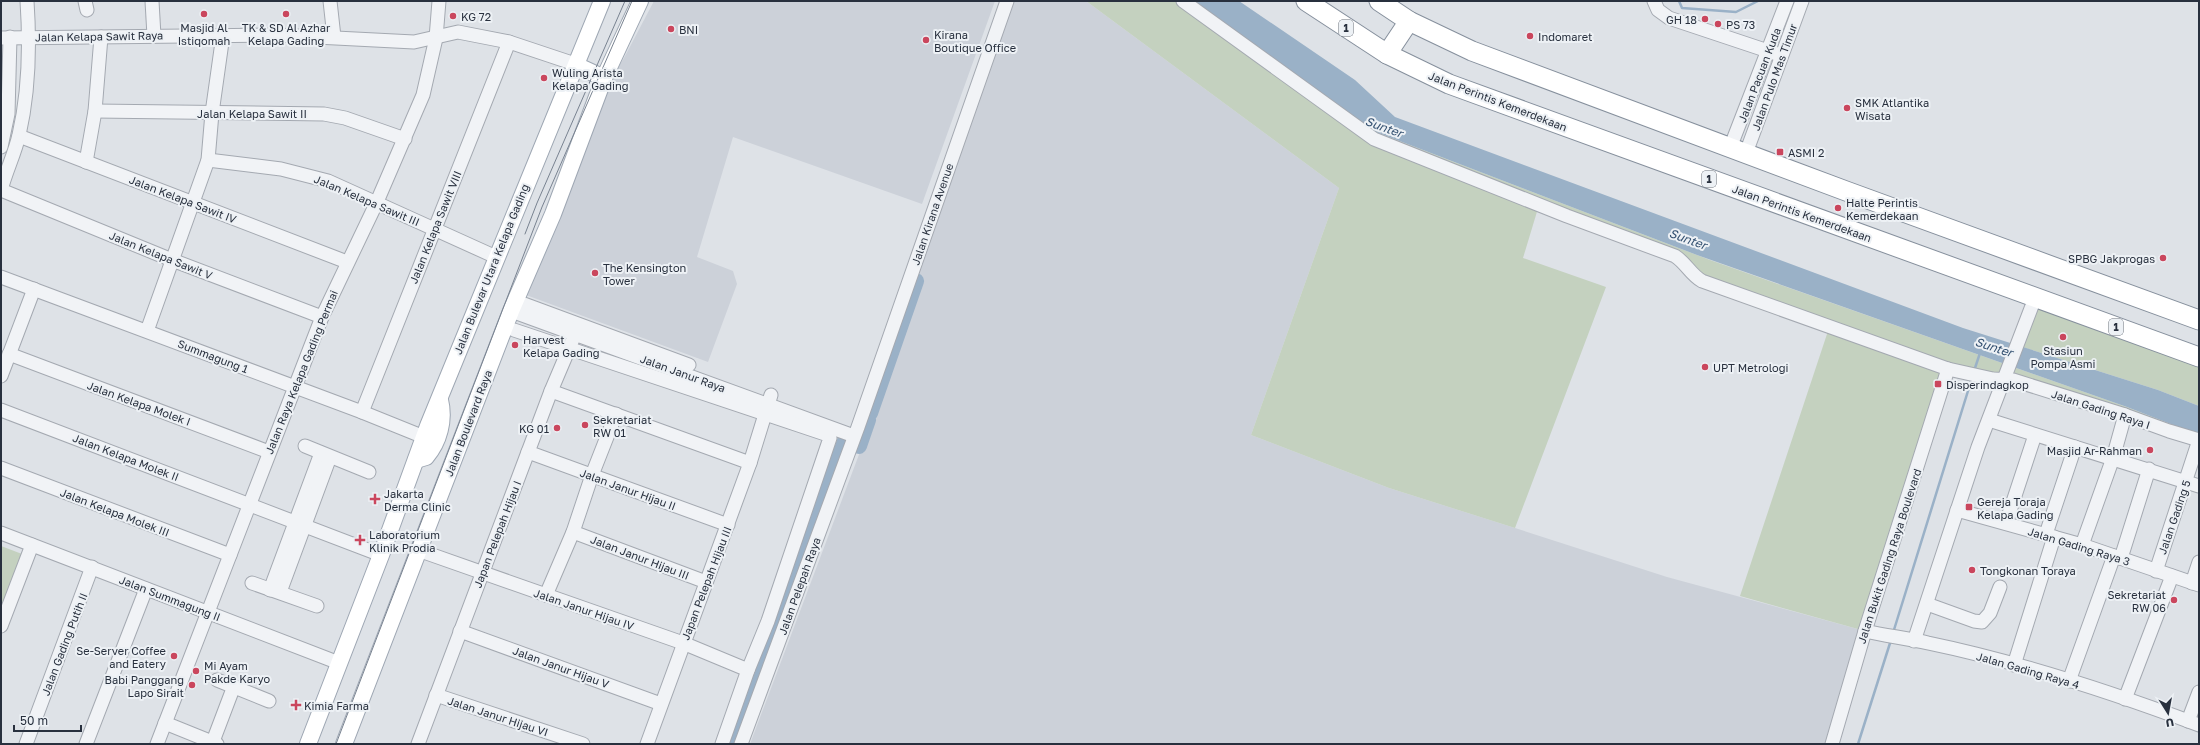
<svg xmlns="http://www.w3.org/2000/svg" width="2200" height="745" font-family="'Golos Text',sans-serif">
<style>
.built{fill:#ccd1d9}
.green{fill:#c4d1bf}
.water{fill:#9ab1c7}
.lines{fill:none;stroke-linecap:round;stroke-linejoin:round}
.stream{stroke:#9ab1c7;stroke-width:2.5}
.river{stroke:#9ab1c7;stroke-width:16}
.minor-casing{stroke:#a4a9b1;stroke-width:15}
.major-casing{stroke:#9ea7b3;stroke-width:18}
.highway-casing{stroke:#86909d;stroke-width:21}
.minor{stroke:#f1f3f6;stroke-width:13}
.major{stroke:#fff;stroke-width:16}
.highway{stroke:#fff;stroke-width:19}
.tram{stroke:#788290;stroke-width:1}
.poi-dot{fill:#ca465d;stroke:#edf1f5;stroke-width:1.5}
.labels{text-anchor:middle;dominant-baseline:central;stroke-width:4;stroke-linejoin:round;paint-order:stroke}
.shield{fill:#edf1f5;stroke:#636a75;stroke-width:1}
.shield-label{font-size:10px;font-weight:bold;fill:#28303e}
.poi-label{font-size:11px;fill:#28303e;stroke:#edf1f5;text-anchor:start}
.street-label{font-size:11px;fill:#28303e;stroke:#edf1f5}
.water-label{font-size:12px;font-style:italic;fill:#335070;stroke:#edf1f5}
</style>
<rect width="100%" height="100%" fill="#dee2e7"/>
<g class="built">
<path d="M 654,1 L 995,1 L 922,204 L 733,137 L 697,257 L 733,271 L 737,284 L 708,362 L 526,295 L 604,91 L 624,58 Z"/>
<path d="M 1012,1 L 1086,1 L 1339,188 L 1251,435 L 1389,488 L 1515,528 L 1667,577 L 1865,631 L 1829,744 L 750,744 L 872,420 L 922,264 Z"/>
</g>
<g class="green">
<path d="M 1086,1 L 1189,1 L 1371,130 L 1710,260 L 2127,407 L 2199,435 L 1954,371 L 1865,631 L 1740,596 L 1829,328 L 1702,281 L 1682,261 L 1539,205 L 1523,258 L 1606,287 L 1515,528 L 1389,488 L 1251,435 L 1339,188 Z"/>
<path d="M 2035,298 L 2199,360 L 2199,406 L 2158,390 L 2016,345 Z"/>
<path d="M 1,546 L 22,554 L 3,603 L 1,602 Z"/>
</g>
<path class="water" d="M 1189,1 L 1239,1 L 1355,80 L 1395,117 L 1963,328 L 2158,390 L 2199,406 L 2199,435 L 2127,407 L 1697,255 L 1371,130 Z"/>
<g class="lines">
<g class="stream">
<path d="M 1679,1 L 1682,8 L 1736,12 L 1758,1"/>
<path d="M 1974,371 L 1980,353"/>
<path d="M 1893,633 L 1972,378"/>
<path d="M 1858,744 L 1891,640"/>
</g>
<g class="river">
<path d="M 870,413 L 916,281"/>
<path d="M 859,446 L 868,420"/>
<path d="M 734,744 L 845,441"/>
</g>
<defs>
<g id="minor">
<path d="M 85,1 L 87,10"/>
<path d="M 152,1 L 154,36"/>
<path d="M 330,1 L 334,37"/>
<path d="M 1183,1 L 1374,139 L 1567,216 L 1675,256 C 1686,263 1691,275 1702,281 L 1948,369 L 1993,379 L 2013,380 L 2125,415 L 2169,431 L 2199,440"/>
<path d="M 1654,1 L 1658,10 L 1669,18 L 1777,54"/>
<path d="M 1,38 L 277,35 L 414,42 L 458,32 L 509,42 L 575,64"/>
<path d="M 95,111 L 324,114 L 345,118 L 405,139"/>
<path d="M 19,136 L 347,262"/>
<path d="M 1,147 L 8,114 L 10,37"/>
<path d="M 1730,148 L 1787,1"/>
<path d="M 1746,153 L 1802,1"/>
<path d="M 208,160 L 281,169 L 328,181 L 496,257"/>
<path d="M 86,162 L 95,111 L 101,37"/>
<path d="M 1,190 L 172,260 L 322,317"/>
<path d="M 1,190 C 6,171 15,153 19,135 C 29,92 30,45 27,1"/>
<path d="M 1,277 L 362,412 L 424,437"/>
<path d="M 516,301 L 689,365"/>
<path d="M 511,311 L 854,436"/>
<path d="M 514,330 L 828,435 L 830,438 L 768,621 L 748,670 L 722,744"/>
<path d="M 147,331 L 208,160 L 212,113 L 223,35"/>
<path d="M 9,354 L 269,452"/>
<path d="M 1,376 L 34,289"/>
<path d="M 551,391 L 750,463"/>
<path d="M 1,410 L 381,555"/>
<path d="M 362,412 L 509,42"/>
<path d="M 1989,420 L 2199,486"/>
<path d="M 305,446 L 369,472"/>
<path d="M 528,452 L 728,525"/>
<path d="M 1,468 L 230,555"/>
<path d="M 1957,510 L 2082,545 L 2199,585"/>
<path d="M 2006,523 L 2035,435"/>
<path d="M 573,532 L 706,582"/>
<path d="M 1,533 L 339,663"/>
<path d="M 2046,534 L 2075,447"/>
<path d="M 2082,545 L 2113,458 L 2125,415"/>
<path d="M 418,550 L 683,643 L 748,670"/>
<path d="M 2121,558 L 2149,469"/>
<path d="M 2156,571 L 2199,440"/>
<path d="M 252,583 L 317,606"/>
<path d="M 2192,583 L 2199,562"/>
<path d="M 270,590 L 321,453"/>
<path d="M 280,592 L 330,457"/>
<path d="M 546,595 L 573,532 L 592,475 L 616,414"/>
<path d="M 1927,604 L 1974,621 L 1982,622 L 1990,613 L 2000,587"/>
<path d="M 1,626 L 32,545"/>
<path d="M 460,631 L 661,704"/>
<path d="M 1865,631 C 1886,636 1907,638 1928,643 C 2020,662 2111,692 2199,725"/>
<path d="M 1914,641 L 1978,447 L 2035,298"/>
<path d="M 2014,665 L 2054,537"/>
<path d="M 217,680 L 269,701"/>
<path d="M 2069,681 L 2114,556"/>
<path d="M 436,695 L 583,744"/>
<path d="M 2125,699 L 2172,576"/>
<path d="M 2188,721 L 2199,692"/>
<path d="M 165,723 L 217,744"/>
<path d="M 26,744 L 92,567"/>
<path d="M 86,744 L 146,589"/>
<path d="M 157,744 L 322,317 L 376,204 L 423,95 L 436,38 L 439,1"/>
<path d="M 212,744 L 234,686"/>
<path d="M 418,744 L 551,391 L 579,325"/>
<path d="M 647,744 L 750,463 L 771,395"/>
<path d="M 741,744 L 858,427 L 1007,1"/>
<path d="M 1832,744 L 1865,631 L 1948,369"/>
</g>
<g id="major">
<path d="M 580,67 L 604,78"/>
<path d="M 416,460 L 426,457 C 439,442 445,420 440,400"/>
<path d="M 308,744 L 381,555 L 428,426 L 602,1"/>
<path d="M 344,744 L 511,311 L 553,214 L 604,78 L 640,1"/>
</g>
<g id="highway">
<path d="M 1306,1 L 1387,54 L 1449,84 L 2199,357"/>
<path d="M 1379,1 L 1409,21 L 1472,51 L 1846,191 L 2199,320"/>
<path d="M 1387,54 L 1409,21"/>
</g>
</defs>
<use href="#minor" class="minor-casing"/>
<use href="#major" class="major-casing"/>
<use href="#highway" class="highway-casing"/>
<use href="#minor" class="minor"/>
<use href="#major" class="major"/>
<use href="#highway" class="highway"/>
<g class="tram">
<path d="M 525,234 L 537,203 L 625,1"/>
<path d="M 336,744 L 542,207 L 632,1"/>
</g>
</g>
<g class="poi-dot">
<circle cx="204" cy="14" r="4"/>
<circle cx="286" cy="14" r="4"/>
<circle cx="453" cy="16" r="4"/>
<circle cx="1705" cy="19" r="4"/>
<circle cx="1718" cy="24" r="4"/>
<circle cx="671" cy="29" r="4"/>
<circle cx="1530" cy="36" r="4"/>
<circle cx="926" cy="40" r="4"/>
<circle cx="544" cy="78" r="4"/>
<circle cx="1847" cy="108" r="4"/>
<rect x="1776" y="148" width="8" height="8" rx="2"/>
<circle cx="1838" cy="208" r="4"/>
<circle cx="2163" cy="258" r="4"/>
<circle cx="595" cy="273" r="4"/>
<circle cx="2063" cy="337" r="4"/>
<circle cx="515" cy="345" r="4"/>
<circle cx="1705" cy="367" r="4"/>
<rect x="1934" y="380" width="8" height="8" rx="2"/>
<circle cx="585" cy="425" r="4"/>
<circle cx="557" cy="428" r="4"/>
<circle cx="2150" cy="450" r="4"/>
<path d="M373 493h4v4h4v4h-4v4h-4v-4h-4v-4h4z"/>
<rect x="1965" y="503" width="8" height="8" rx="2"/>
<path d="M358 534h4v4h4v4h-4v4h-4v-4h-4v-4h4z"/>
<circle cx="1972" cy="570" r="4"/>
<circle cx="2174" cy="600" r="4"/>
<circle cx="174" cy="656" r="4"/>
<circle cx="196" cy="671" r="4"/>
<circle cx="192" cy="685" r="4"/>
<path d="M294 699h4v4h4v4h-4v4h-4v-4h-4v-4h4z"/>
</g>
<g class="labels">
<g class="shield">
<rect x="1339" y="20" width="14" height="16" rx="3"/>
<rect x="1702" y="171" width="14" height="16" rx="3"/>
<rect x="2109" y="319" width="14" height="16" rx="3"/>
</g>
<g class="shield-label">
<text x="1346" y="28">1</text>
<text x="1709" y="179">1</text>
<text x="2116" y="327">1</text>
</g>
<g class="poi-label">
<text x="461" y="16">KG 72</text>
<text x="1697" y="19" text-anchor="end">GH 18</text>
<text x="1726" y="24">PS 73</text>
<text x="204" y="27" text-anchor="middle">Masjid Al<tspan x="204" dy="13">Istiqomah</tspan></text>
<text x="286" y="27" text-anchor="middle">TK &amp; SD Al Azhar<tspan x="286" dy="13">Kelapa Gading</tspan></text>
<text x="679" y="29">BNI</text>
<text x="934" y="34">Kirana<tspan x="934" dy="13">Boutique Office</tspan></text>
<text x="1538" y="36">Indomaret</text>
<text x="552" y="72">Wuling Arista<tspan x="552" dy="13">Kelapa Gading</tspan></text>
<text x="1855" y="102">SMK Atlantika<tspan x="1855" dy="13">Wisata</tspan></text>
<text x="1788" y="152">ASMI 2</text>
<text x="1846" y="202">Halte Perintis<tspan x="1846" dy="13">Kemerdekaan</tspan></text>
<text x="2155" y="258" text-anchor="end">SPBG Jakprogas</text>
<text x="603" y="267">The Kensington<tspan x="603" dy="13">Tower</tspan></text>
<text x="523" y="339">Harvest<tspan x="523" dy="13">Kelapa Gading</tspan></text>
<text x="2063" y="350" text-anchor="middle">Stasiun<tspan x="2063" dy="13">Pompa Asmi</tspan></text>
<text x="1713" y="367">UPT Metrologi</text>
<text x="1946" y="384">Disperindagkop</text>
<text x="593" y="419">Sekretariat<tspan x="593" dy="13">RW 01</tspan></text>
<text x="549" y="428" text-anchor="end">KG 01</text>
<text x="2142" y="450" text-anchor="end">Masjid Ar-Rahman</text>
<text x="384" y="493">Jakarta<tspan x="384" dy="13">Derma Clinic</tspan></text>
<text x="1977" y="501">Gereja Toraja<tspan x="1977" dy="13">Kelapa Gading</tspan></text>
<text x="369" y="534">Laboratorium<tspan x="369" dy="13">Klinik Prodia</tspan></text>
<text x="1980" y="570">Tongkonan Toraya</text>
<text x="2166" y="594" text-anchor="end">Sekretariat<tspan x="2166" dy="13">RW 06</tspan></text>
<text x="166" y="650" text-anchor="end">Se-Server Coffee<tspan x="166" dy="13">and Eatery</tspan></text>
<text x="204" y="665">Mi Ayam<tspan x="204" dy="13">Pakde Karyo</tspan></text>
<text x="184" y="679" text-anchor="end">Babi Panggang<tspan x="184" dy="13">Lapo Sirait</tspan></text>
<text x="304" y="705">Kimia Farma</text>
</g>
<g class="street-label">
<text transform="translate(99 36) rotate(-1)">Jalan Kelapa Sawit Raya</text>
<text transform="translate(1759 75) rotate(-69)">Jalan Pacuan Kuda</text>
<text transform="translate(1774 77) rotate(-70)">Jalan Pulo Mas Timur</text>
<text transform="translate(1498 101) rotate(21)">Jalan Perintis Kemerdekaan</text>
<text x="252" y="113">Jalan Kelapa Sawit II</text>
<text transform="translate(183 199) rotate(21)">Jalan Kelapa Sawit IV</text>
<text transform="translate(367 200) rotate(23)">Jalan Kelapa Sawit III</text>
<text transform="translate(1802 213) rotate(20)">Jalan Perintis Kemerdekaan</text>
<text transform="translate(932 214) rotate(-71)">Jalan Kirana Avenue</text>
<text transform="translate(435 227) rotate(-68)">Jalan Kelapa Sawit VIII</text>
<text transform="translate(161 255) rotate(22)">Jalan Kelapa Sawit V</text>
<text transform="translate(491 269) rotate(-68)">Jalan Bulevar Utara Kelapa Gading</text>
<text transform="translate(213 356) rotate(21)">Summagung 1</text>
<text transform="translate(301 372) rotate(-68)">Jalan Raya Kelapa Gading Permai</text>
<text transform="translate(683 373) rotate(20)">Jalan Janur Raya</text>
<text transform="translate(139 403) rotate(20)">Jalan Kelapa Molek I</text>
<text transform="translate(2101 409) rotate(18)">Jalan Gading Raya I</text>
<text transform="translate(468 423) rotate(-69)">Jalan Boulevard Raya</text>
<text transform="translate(126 457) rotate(21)">Jalan Kelapa Molek II</text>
<text transform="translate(628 489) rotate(20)">Jalan Janur Hijau II</text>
<text transform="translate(115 512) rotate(21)">Jalan Kelapa Molek III</text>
<text transform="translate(2174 517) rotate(-71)">Jalan Gading 5</text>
<text transform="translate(497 534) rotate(-69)">Japan Pelepah Hijau I</text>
<text transform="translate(2079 546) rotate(17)">Jalan Gading Raya 3</text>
<text transform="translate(1889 556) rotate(-72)">Jalan Bukit Gading Raya Boulevard</text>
<text transform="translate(640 557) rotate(21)">Jalan Janur Hijau III</text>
<text transform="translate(706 583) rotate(-69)">Japan Pelepah Hijau III</text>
<text transform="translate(799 586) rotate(-70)">Jalan Pelepah Raya</text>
<text transform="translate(170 598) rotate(21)">Jalan Summagung II</text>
<text transform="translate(584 609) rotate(19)">Jalan Janur Hijau IV</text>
<text transform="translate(64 644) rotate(-69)">Jalan Gading Putih II</text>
<text transform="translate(561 667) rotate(20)">Jalan Janur Hijau V</text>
<text transform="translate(2028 670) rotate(16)">Jalan Gading Raya 4</text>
<text transform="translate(498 716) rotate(18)">Jalan Janur Hijau VI</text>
</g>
<g class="water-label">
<text transform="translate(1384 127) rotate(20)">Sunter</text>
<text transform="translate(1688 239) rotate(20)">Sunter</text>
<text transform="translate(1994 347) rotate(18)">Sunter</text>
</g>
</g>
<rect width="2200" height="745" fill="none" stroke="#28303e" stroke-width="4"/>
<g transform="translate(2168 713) rotate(169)" stroke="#edf1f5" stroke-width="3" paint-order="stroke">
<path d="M0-3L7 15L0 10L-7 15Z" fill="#28303e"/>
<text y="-6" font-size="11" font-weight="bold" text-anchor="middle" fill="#28303e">U</text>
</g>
<path d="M14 725v6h67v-6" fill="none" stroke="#28303e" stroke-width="2"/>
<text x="20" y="725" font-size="12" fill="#28303e" stroke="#edf1f5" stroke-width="3" paint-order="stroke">50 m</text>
</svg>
